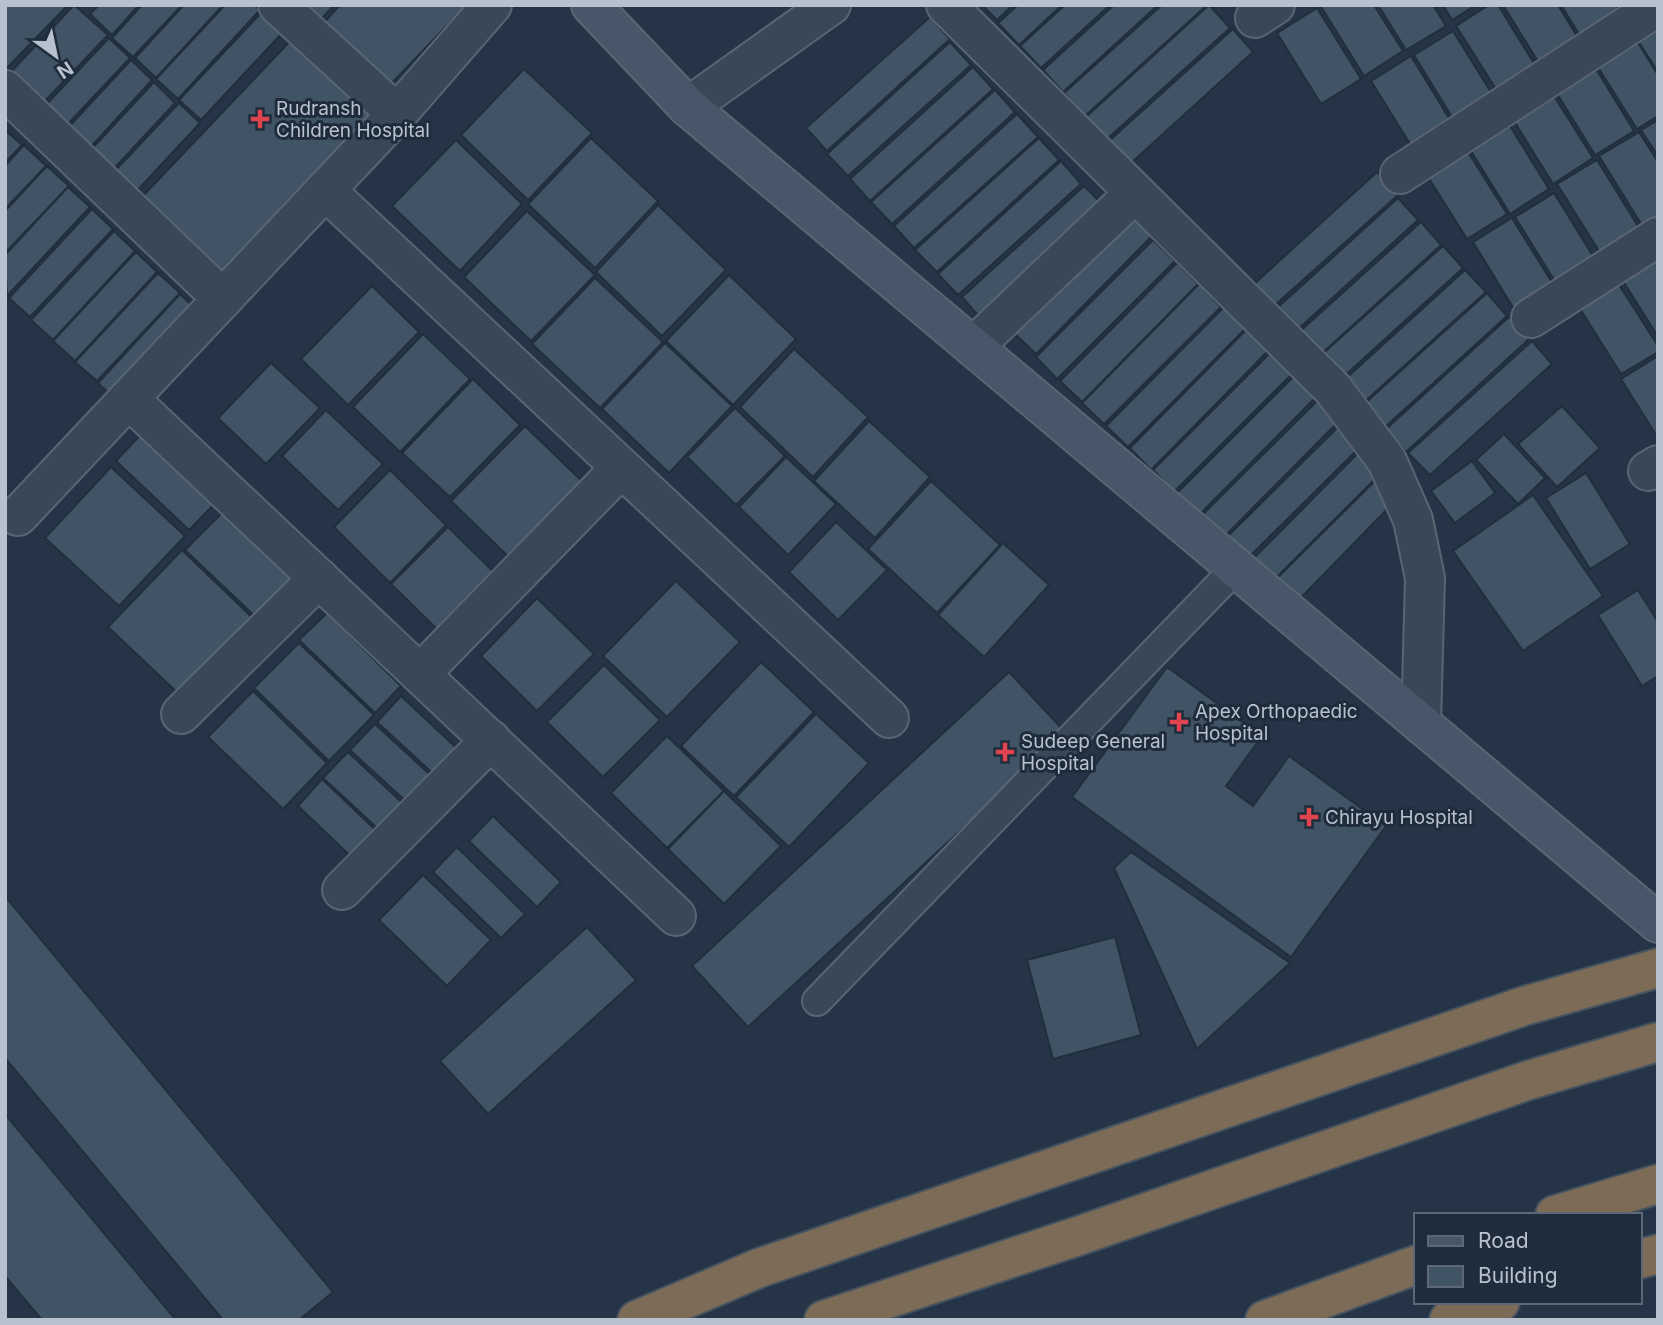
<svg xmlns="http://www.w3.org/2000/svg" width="1663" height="1325" font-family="Inter,sans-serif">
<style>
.building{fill:#415466;stroke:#212e3d;stroke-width:2}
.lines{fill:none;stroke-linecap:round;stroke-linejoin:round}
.lane-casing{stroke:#596573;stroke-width:32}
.street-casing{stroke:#596573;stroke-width:42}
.secondary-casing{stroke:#596573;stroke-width:42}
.highway-casing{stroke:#455260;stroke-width:42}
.lane{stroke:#3a4756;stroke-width:28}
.street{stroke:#3a4756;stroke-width:38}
.secondary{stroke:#485669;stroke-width:38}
.highway{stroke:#7c6b56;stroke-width:38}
.health-dot{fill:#e0444e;stroke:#1e2c3b;stroke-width:2.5}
.labels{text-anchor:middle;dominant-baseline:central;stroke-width:6;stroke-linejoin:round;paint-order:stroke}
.poi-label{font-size:19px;fill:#b8c2cf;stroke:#1e2c3b;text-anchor:start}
</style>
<rect width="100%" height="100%" fill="#253547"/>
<g class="building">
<path d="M 5,5 L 68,5 L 5,70 Z"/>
<path d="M 74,5 L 108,35 L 41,105 L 8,75 Z"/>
<path d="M 99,5 L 139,5 L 112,35 L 90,14 Z"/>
<path d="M 142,5 L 182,5 L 133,57 L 112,38 Z"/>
<path d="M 184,5 L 223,5 L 156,78 L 135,58 Z"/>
<path d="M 225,5 L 255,5 L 260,10 L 178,99 L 156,79 Z"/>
<path d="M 298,5 L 334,5 L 317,24 Z"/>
<path d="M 340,5 L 467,5 L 385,90 L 319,28 Z"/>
<path d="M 982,5 L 1013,5 L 997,20 Z"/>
<path d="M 1018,5 L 1062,5 L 1019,45 L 998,23 Z"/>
<path d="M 1065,5 L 1110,5 L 1041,68 L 1020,46 Z"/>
<path d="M 1114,5 L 1158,5 L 1063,92 L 1043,70 Z"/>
<path d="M 1162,5 L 1207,5 L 1085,116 L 1064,93 Z"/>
<path d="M 1209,5 L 1230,28 L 1106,140 L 1086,117 Z"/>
<path d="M 1320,5 L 1374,5 L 1403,51 L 1364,76 Z"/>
<path d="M 1378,5 L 1433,5 L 1446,26 L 1406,50 Z"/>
<path d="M 1443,5 L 1476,5 L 1452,20 Z"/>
<path d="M 1489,5 L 1498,5 L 1540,73 L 1501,97 L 1456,26 Z"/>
<path d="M 1503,5 L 1558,5 L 1581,43 L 1542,68 Z"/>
<path d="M 1561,5 L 1616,5 L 1623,17 L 1584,42 Z"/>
<path d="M 1317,8 L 1361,79 L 1321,104 L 1277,33 Z"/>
<path d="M 262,12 L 284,31 L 201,120 L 179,100 Z"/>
<path d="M 930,17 L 950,39 L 827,151 L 806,128 Z"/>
<path d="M 1658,18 L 1658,72 L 1633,33 Z"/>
<path d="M 1233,29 L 1253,52 L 1130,164 L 1109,141 Z"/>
<path d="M 1453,31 L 1497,102 L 1458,127 L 1414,55 Z"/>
<path d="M 1632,33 L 1658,75 L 1658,116 L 1637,129 L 1592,58 Z"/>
<path d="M 295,36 L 381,117 L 226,280 L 140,199 Z"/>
<path d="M 109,38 L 130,58 L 64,128 L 42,109 Z"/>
<path d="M 950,42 L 971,65 L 848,176 L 827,154 Z"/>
<path d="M 1411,56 L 1455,128 L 1415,152 L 1371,81 Z"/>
<path d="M 1590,59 L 1634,131 L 1595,155 L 1551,84 Z"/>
<path d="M 131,60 L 152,80 L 87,151 L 65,131 Z"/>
<path d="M 973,67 L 993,89 L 870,201 L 850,179 Z"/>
<path d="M 524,69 L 592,133 L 528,200 L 461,135 Z"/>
<path d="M 154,82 L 175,103 L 109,174 L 87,154 Z"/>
<path d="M 1549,88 L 1593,158 L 1553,184 L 1509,113 Z"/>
<path d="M 995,90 L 1015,112 L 892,224 L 871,202 Z"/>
<path d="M 179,103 L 200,123 L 134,194 L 112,174 Z"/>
<path d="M 1017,114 L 1038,137 L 914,248 L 894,226 Z"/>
<path d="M 1505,118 L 1549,189 L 1510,214 L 1466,143 Z"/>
<path d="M 1658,120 L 1658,156 L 1641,130 Z"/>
<path d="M 5,130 L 22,145 L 5,163 Z"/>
<path d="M 1639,132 L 1658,162 L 1658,218 L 1643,227 L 1599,156 Z"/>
<path d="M 591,138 L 658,201 L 595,268 L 528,204 Z"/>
<path d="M 1039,138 L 1059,160 L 937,272 L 915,250 Z"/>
<path d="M 456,140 L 522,204 L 460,271 L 392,206 Z"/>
<path d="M 1463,144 L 1507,214 L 1467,239 L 1423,169 Z"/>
<path d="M 24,145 L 46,166 L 5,209 L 5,166 Z"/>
<path d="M 1597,160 L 1641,231 L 1602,256 L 1557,184 Z"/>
<path d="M 1061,161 L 1081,184 L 958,295 L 938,274 Z"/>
<path d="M 47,166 L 69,186 L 5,253 L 5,211 Z"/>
<path d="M 1377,172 L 1398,195 L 1274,306 L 1254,284 Z"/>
<path d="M 1084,186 L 1105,207 L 982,320 L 962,297 Z"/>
<path d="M 68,187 L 90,207 L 7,296 L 5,255 Z"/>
<path d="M 1554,193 L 1598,264 L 1559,288 L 1515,217 Z"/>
<path d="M 1398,198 L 1418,220 L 1295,332 L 1275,310 Z"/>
<path d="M 658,205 L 726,270 L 662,336 L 596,272 Z"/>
<path d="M 92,209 L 113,229 L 30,317 L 9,298 Z"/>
<path d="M 527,211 L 595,275 L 531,341 L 464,277 Z"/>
<path d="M 1131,215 L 1152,236 L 1036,354 L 1014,333 Z"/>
<path d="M 1512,218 L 1556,289 L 1517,314 L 1473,242 Z"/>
<path d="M 1421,222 L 1441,245 L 1318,357 L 1297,334 Z"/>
<path d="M 114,231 L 135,251 L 53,340 L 31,320 Z"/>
<path d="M 1153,240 L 1175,261 L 1057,379 L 1036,357 Z"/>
<path d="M 1443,246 L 1463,268 L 1340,380 L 1319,357 Z"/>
<path d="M 1658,250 L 1658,337 L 1618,273 Z"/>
<path d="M 136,252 L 157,272 L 75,361 L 53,341 Z"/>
<path d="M 1177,263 L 1198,284 L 1082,402 L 1060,381 Z"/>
<path d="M 1465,270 L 1486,292 L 1362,404 L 1342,382 Z"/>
<path d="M 158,273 L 180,293 L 97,381 L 75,362 Z"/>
<path d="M 729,275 L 796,339 L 733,405 L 666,341 Z"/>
<path d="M 595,278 L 663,342 L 600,408 L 532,344 Z"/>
<path d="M 1616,280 L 1658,346 L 1658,352 L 1621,374 L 1577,304 Z"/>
<path d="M 1199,284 L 1221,307 L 1104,424 L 1082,403 Z"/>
<path d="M 372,286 L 419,332 L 348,405 L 301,359 Z"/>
<path d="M 1487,293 L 1507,316 L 1384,428 L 1363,405 Z"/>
<path d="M 180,294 L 202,315 L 119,403 L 98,383 Z"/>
<path d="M 1224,307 L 1245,329 L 1128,447 L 1106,426 Z"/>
<path d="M 1509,317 L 1529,339 L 1406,452 L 1386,429 Z"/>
<path d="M 1246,330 L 1268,351 L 1151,470 L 1130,448 Z"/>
<path d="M 423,334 L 470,379 L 400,452 L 353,407 Z"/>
<path d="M 1532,341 L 1552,364 L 1430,475 L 1408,453 Z"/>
<path d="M 665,343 L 732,406 L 669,473 L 602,409 Z"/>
<path d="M 794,349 L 868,417 L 813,477 L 740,407 Z"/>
<path d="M 1270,353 L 1292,374 L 1174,492 L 1153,470 Z"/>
<path d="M 1658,356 L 1658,438 L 1621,379 Z"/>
<path d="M 271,363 L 320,408 L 266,464 L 218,418 Z"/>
<path d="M 1295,375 L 1316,397 L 1199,515 L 1177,493 Z"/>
<path d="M 473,379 L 520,425 L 450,497 L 402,453 Z"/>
<path d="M 1318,400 L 1339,421 L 1222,539 L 1200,517 Z"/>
<path d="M 1562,406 L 1600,448 L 1557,487 L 1518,444 Z"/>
<path d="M 735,408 L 785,456 L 736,505 L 687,457 Z"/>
<path d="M 326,410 L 383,464 L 338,510 L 282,456 Z"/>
<path d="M 869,421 L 930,477 L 875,538 L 814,481 Z"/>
<path d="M 1340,425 L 1361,446 L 1243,563 L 1222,542 Z"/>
<path d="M 525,426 L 588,487 L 515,563 L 451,501 Z"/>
<path d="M 146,429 L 220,498 L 189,530 L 116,461 Z"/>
<path d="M 1504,434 L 1545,478 L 1518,504 L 1476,460 Z"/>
<path d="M 1363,448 L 1385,469 L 1267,587 L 1246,566 Z"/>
<path d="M 786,457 L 836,504 L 788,555 L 739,507 Z"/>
<path d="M 1472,461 L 1495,493 L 1455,523 L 1431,491 Z"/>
<path d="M 111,467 L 185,536 L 119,606 L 45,538 Z"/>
<path d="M 390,470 L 446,525 L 390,583 L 334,527 Z"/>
<path d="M 1386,470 L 1397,499 L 1290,609 L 1268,587 Z"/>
<path d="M 1586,473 L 1630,544 L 1590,569 L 1546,498 Z"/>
<path d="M 931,481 L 1000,545 L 937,613 L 868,549 Z"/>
<path d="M 1533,495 L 1603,596 L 1523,651 L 1453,551 Z"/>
<path d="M 231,504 L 305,576 L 261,622 L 185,550 Z"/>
<path d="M 836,522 L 887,570 L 838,620 L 789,572 Z"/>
<path d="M 448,527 L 504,582 L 447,639 L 391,584 Z"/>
<path d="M 1003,543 L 1049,585 L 984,657 L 938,615 Z"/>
<path d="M 182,550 L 257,622 L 183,698 L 108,627 Z"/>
<path d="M 676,581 L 740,642 L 667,717 L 603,656 Z"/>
<path d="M 1638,590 L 1658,622 L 1658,676 L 1642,686 L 1598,615 Z"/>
<path d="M 537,598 L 594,654 L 537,711 L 481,656 Z"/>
<path d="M 327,613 L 401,686 L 375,713 L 299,640 Z"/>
<path d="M 299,643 L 374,715 L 329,761 L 254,688 Z"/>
<path d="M 761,662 L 814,712 L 734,796 L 681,746 Z"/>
<path d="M 604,665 L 660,720 L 603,777 L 547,722 Z"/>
<path d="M 1167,667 L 1262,736 L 1226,786 L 1253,806 L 1289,756 L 1386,826 L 1291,957 L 1072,797 Z"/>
<path d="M 1009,672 L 1066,733 L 748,1027 L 692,966 Z"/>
<path d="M 253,691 L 327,763 L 283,809 L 208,737 Z"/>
<path d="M 401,696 L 464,755 L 440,780 L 377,722 Z"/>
<path d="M 816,714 L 869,763 L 789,847 L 736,797 Z"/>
<path d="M 375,724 L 438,782 L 413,808 L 350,750 Z"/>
<path d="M 667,736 L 724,791 L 667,848 L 611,793 Z"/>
<path d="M 348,752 L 411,811 L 387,837 L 323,778 Z"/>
<path d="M 322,779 L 385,839 L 360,865 L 298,806 Z"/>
<path d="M 724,791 L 781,846 L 724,904 L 668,849 Z"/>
<path d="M 493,816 L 561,882 L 537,907 L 469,841 Z"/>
<path d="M 457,847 L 525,914 L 501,938 L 433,872 Z"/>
<path d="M 1131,852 L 1290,963 L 1197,1049 L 1114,868 Z"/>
<path d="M 423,875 L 491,940 L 447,986 L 379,920 Z"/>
<path d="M 5,896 L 333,1292 L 299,1320 L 223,1320 L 5,1058 Z"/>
<path d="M 587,927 L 636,980 L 488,1114 L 440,1061 Z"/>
<path d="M 1115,937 L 1141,1035 L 1053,1059 L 1027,960 Z"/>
<path d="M 5,1114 L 176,1320 L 42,1320 L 5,1276 Z"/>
</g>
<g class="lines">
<defs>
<path id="lane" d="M 817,1001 L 1236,568"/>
<g id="street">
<path d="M 278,5 L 397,114"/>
<path d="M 946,5 L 1333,389 L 1387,461 L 1413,520 L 1425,578 L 1421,724"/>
<path d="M 1255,18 L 1275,5"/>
<path d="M 5,90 L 223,299"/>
<path d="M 688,107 L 831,5"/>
<path d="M 1400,174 L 1658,6"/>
<path d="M 325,190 L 889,718"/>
<path d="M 1531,318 L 1658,237"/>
<path d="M 973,347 L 1135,193"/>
<path d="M 129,399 L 676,916"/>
<path d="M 1648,471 L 1658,465"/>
<path d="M 18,516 L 397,114 L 492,5"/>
<path d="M 420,674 L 621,468"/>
<path d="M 181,714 L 319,578"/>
<path d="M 342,890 L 491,740"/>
</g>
<path id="secondary" d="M 591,5 L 688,107 L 1658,923"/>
<g id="highway">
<path d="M 1555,1215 L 1658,1184"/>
<path d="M 1640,1259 L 1658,1254"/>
<path d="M 637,1320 L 759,1268 L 1524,1006 L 1658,968"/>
<path d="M 824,1320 L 1078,1236 L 1529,1080 L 1658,1042"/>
<path d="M 1265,1320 L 1416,1265"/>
<path d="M 1449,1320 L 1500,1302"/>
</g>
</defs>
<use href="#lane" class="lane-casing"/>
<use href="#street" class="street-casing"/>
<use href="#secondary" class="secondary-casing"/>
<use href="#highway" class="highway-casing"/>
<use href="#lane" class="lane"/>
<use href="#street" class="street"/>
<use href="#secondary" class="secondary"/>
<use href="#highway" class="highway"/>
</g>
<g class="health-dot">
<path d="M256.5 108.5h7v7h7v7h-7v7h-7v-7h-7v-7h7z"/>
<path d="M1175.5 711.5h7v7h7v7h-7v7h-7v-7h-7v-7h7z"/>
<path d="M1001.5 741.5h7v7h7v7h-7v7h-7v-7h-7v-7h7z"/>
<path d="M1305.5 806.5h7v7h7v7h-7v7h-7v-7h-7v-7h7z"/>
</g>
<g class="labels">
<g class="poi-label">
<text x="276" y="108">Rudransh<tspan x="276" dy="22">Children Hospital</tspan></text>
<text x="1195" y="711">Apex Orthopaedic<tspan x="1195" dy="22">Hospital</tspan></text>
<text x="1021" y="741">Sudeep General<tspan x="1021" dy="22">Hospital</tspan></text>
<text x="1325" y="817">Chirayu Hospital</text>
</g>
</g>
<rect width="1663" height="1325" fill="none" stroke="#b8c2cf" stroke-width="14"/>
<rect x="1414" y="1213" width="228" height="91" fill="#1e2c3b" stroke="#5c6876" stroke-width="2"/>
<rect x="1428" y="1236" width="35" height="10" fill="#485669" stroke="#5c6876" stroke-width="2"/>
<text x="1478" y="1248" font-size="21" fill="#b8c2cf">Road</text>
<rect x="1428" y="1266" width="35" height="21" fill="#415466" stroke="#5c6876" stroke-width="2"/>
<text x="1478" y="1283" font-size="21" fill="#b8c2cf">Building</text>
<g transform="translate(56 56) rotate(147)" stroke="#1e2c3b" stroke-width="5" paint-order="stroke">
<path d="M0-5L12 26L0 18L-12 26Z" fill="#b8c2cf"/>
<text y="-10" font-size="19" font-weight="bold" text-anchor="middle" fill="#b8c2cf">N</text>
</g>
</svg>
